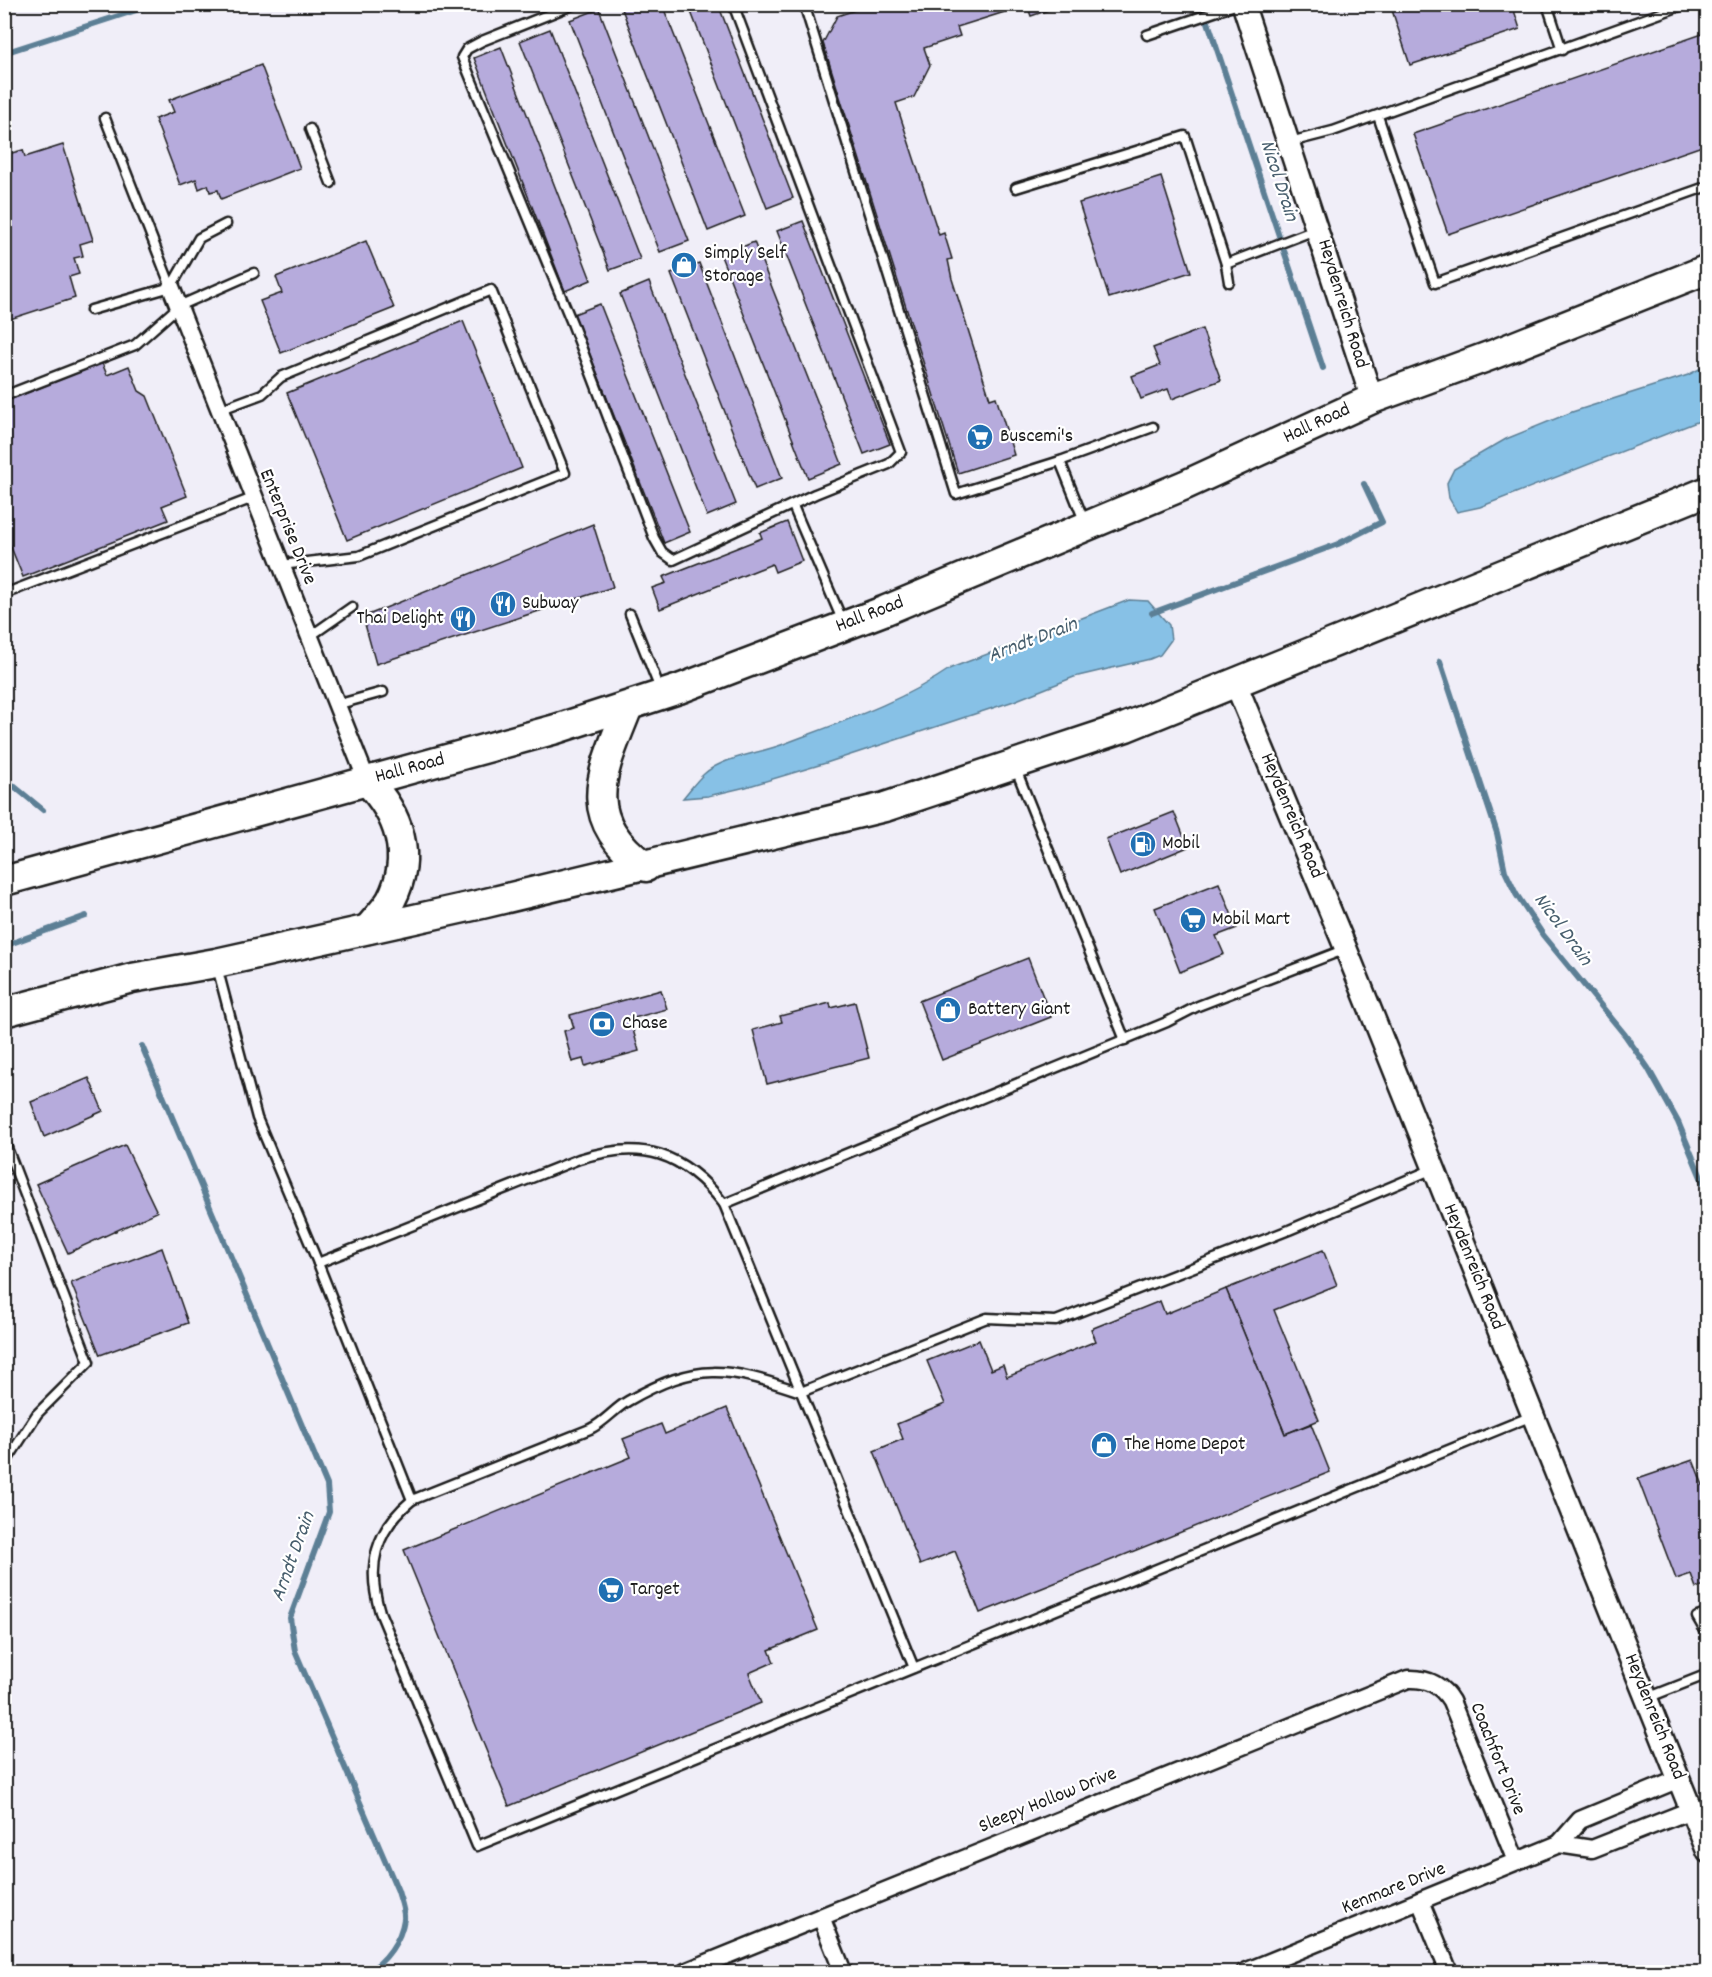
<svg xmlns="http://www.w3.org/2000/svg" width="1712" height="1977" font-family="Dekko,sans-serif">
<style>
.water{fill:#87c1e6;stroke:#5c7f95;stroke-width:1.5}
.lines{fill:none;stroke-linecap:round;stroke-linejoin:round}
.stream{stroke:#5c7f95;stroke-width:6}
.building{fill:#b6abdc;stroke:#1c1c1c;stroke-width:1.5}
.service-casing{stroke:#1c1c1c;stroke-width:13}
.minor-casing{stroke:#1c1c1c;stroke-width:21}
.tertiary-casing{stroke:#1c1c1c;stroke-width:26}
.trunk-casing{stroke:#1c1c1c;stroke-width:33}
.service{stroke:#fff;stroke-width:8}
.minor{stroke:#fff;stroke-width:16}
.tertiary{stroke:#fff;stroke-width:21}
.trunk{stroke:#fff;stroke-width:28}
.labels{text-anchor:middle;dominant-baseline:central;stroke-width:4.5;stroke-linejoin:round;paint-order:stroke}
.poi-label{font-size:20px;fill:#1c1c1c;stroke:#fff;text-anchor:start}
.street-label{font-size:20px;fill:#1c1c1c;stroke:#fff}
.water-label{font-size:21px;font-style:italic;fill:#475e6d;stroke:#fff}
</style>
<rect width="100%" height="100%" fill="#f0eef8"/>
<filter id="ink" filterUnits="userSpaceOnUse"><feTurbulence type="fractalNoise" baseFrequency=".0167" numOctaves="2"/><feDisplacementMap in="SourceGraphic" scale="12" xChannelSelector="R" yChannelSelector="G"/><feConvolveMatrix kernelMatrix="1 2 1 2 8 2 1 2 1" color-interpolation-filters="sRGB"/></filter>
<g filter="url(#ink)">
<g class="water">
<path d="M 1707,365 L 1707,418 L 1480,507 L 1457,512 L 1449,498 L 1447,483 L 1454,469 L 1506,439 L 1572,412 L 1688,375 Z"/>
<path d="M 1129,600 L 1148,601 L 1169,625 L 1171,640 L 1160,655 L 1150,659 L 1074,677 L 1014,701 L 826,763 L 746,787 L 708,796 L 683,798 C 690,790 696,781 704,774 C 723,757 757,754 781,745 C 838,723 900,703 951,668 Z"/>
</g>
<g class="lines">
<g class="stream">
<path d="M 1202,4 L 1323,368"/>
<path d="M 4,53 L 155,4"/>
<path d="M 1152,613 L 1338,544 L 1382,522 L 1364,484"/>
<path d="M 1440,661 L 1497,833 L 1505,871 L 1516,894 L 1543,935 L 1625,1035 L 1648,1068 L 1678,1122 L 1708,1194"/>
<path d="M 4,778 L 43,810"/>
<path d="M 4,946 L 86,916"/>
<path d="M 142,1046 L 327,1485 L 329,1512 L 290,1618 L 295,1651 L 398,1891 C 400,1899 405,1911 404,1919 C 401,1940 386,1962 367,1972"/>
</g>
</g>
<g class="building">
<path d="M 620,4 L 662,4 L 745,216 L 708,231 Z"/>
<path d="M 688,4 L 718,4 L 793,198 L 767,208 Z"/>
<path d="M 873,4 L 1066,4 L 1031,16 L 1027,5 L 957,27 L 960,36 L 924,48 L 930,65 L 914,97 L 896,103 L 939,235 L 944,233 L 952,259 L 948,260 L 952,279 L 990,399 L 996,397 L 1014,455 L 958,473 L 823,43 L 837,16 Z"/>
<path d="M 1390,4 L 1512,4 L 1520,29 L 1410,65 Z"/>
<path d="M 599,9 L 689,241 L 660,252 L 570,20 Z"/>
<path d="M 550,29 L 640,259 L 610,270 L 520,41 Z"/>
<path d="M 1708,32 L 1708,144 L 1448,234 L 1413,134 Z"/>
<path d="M 501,47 L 591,280 L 565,291 L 474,58 Z"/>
<path d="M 261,65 L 300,168 L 221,199 L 218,190 L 210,192 L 208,185 L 199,189 L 196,179 L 180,185 L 155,119 L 174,112 L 169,100 Z"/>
<path d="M 63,145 L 93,240 L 80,244 L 83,256 L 74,258 L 79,274 L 69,277 L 75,298 L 4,321 L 4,155 L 23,150 L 25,157 Z"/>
<path d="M 1161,177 L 1191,272 L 1109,298 L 1079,203 Z"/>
<path d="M 803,221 L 890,444 L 864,454 L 777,231 Z"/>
<path d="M 366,241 L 394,308 L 281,353 L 260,301 L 282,293 L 276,277 Z"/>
<path d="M 754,242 L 842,464 L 808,478 L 721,256 Z"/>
<path d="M 699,263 L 782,478 L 755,489 L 671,274 Z"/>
<path d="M 649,282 L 736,504 L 707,516 L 620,294 Z"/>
<path d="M 600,304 L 690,532 L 664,543 L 574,314 Z"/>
<path d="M 463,321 L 522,468 L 347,540 L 287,393 Z"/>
<path d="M 1202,329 L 1221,380 L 1172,399 L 1168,389 L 1141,399 L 1132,376 L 1160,365 L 1153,348 Z"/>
<path d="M 102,363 L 107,375 L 129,366 L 139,391 L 147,396 L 187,496 L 162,506 L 168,520 L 23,577 L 4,530 L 4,402 Z"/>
<path d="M 787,522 L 802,561 L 775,572 L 772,564 L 660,609 L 652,588 L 666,583 L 663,577 L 762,538 L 760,533 Z"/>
<path d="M 593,524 L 613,587 L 376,664 L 363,617 Z"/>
<path d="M 1174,812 L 1188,847 L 1120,875 L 1106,839 Z"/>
<path d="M 1219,883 L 1237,928 L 1216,936 L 1224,954 L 1180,972 L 1155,908 Z"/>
<path d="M 1028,958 L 1051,1017 L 942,1060 L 919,1001 Z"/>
<path d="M 661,990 L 667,1009 L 630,1019 L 639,1051 L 585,1066 L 583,1059 L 572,1062 L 564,1031 L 574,1028 L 570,1015 Z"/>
<path d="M 855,1002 L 869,1058 L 767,1084 L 753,1030 L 782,1022 L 780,1016 L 830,1003 L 831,1008 Z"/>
<path d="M 89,1078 L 103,1111 L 44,1137 L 31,1102 Z"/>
<path d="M 125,1145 L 157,1212 L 68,1253 L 36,1184 Z"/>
<path d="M 162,1248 L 188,1323 L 100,1355 L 71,1283 Z"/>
<path d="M 1323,1250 L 1337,1285 L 1274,1310 L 1319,1420 L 1285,1434 L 1226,1289 Z"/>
<path d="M 1226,1289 L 1285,1434 L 1311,1424 L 1330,1472 L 980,1613 L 955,1551 L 920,1565 L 874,1451 L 903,1439 L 897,1424 L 945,1404 L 927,1361 L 979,1340 L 991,1370 L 1003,1365 L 1007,1377 L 1096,1341 L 1091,1329 L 1160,1301 L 1165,1314 Z"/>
<path d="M 727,1408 L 818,1630 L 769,1650 L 774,1662 L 749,1673 L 761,1703 L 509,1806 L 404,1550 L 631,1457 L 623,1439 L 661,1424 L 665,1434 Z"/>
<path d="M 1693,1460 L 1708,1498 L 1708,1584 L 1696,1588 L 1691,1574 L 1676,1579 L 1638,1479 Z"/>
</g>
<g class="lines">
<defs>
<g id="service">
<path d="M 575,4 L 482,41 L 467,49 L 462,57 L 572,323 L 654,538 L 662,552 L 673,560 L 815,494 L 889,464 L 901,452 L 733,4"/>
<path d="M 804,4 L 956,494 L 1060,461 L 1153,427"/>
<path d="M 1547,4 L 1562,50"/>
<path d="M 1147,35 L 1238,4"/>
<path d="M 1378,116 L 1435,283 L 1708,186"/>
<path d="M 105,118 L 171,287"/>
<path d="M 310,129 L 331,183"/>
<path d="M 1290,142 L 1333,131 L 1686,4"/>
<path d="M 1016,188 L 1185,136 L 1226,264"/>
<path d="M 1229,282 L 1226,264 L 1315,230"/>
<path d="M 91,310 L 171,287 L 199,238 L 226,224"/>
<path d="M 4,396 L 135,345 L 179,306 L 254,273"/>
<path d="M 219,410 L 262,394 L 281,377 L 491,290 L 565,473 L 359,556 L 281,565"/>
<path d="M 1060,461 L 1085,523"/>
<path d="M 793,506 L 843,622"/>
<path d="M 4,594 L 253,498"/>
<path d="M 630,614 L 660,689"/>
<path d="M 309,637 L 352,607"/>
<path d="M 336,705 L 383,692"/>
<path d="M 1015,767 L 1125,1040"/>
<path d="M 217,967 L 257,1118 L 318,1263 L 412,1500"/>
<path d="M 4,1140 L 89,1362 L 37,1414 L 4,1465"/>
<path d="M 724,1204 L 801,1392 L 987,1318 L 1056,1321 L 1289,1230 L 1433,1169"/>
<path d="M 318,1263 L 579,1159 C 642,1139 683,1152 724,1204 L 1167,1022 L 1198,1006 L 1346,949"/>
<path d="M 1708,1613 L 1697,1617 L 1708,1636"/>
<path d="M 914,1668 L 801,1392 C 727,1367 698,1361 628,1401 C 614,1409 605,1422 590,1429 L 412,1500 C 375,1531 366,1566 380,1612 L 477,1846 L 1532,1416"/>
<path d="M 1647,1698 L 1708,1674"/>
</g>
<g id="minor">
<path d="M 171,287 L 367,781"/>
<path d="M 1559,1844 L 1580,1820 L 1679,1779"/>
<path d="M 1420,1901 L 1449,1972"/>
<path d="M 821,1917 L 843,1972"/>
<path d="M 685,1972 L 1408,1679 C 1427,1678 1441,1684 1451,1701 L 1516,1861"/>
<path d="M 1245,1972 L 1559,1844 L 1592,1849 L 1691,1810"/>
</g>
<g id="tertiary">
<path d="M 1243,4 L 1372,399"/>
<path d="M 1235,682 L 1346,949 L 1708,1852"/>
</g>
<g id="trunk">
<path d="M 628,707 C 602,773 577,816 646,867"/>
<path d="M 367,781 C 399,814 414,856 391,900 C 385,910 375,920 368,929"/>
<path d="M 4,881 L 556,729 L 679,689 L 886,610 L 1185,485 L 1372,399 L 1492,355 L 1708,269"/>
<path d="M 4,1012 L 132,978 L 216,963 L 482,904 L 885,807 L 1126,727 L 1708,491"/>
</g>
</defs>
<use href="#service" class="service-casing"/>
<use href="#minor" class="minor-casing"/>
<use href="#tertiary" class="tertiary-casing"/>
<use href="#trunk" class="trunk-casing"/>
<use href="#service" class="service"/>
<use href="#minor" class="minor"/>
<use href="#tertiary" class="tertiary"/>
<use href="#trunk" class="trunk"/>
</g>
</g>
<defs>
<symbol id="shop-disc" viewBox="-11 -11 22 22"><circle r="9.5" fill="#1f6fb2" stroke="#fff"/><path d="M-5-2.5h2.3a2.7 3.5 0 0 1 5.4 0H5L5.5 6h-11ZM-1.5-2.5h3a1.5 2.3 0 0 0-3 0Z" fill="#fff"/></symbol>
<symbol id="supermarket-disc" viewBox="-11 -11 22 22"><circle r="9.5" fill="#1f6fb2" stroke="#fff"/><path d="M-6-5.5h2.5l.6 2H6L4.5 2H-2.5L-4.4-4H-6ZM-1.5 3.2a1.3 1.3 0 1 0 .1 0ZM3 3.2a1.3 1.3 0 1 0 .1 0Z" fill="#fff"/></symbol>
<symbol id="restaurant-disc" viewBox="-11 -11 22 22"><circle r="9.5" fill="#1f6fb2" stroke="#fff"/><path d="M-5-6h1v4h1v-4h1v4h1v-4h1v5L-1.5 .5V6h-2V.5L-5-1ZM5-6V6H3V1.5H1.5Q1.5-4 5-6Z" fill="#fff"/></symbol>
<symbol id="fuel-disc" viewBox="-11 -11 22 22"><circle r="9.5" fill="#1f6fb2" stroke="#fff"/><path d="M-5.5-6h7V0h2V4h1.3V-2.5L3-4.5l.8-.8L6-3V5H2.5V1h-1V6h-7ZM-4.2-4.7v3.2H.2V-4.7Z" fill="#fff"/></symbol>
<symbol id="bank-disc" viewBox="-11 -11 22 22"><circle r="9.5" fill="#1f6fb2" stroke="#fff"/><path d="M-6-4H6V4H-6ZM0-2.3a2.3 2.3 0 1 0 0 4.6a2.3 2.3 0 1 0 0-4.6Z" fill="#fff"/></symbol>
</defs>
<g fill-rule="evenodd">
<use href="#shop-disc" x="669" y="250" width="30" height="30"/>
<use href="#supermarket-disc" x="965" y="422" width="30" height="30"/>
<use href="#restaurant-disc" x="488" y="589" width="30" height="30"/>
<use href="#restaurant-disc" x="448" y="604" width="30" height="30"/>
<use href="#fuel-disc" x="1128" y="829" width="30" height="30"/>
<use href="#supermarket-disc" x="1178" y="905" width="30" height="30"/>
<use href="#shop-disc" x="933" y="995" width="30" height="30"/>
<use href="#bank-disc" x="587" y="1009" width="30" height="30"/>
<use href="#shop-disc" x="1089" y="1430" width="30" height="30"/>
<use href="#supermarket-disc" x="596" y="1575" width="30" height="30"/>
</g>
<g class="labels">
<g class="poi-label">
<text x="704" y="254">Simply Self<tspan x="704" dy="23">Storage</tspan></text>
<text x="1000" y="437">Buscemi's</text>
<text x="522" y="604">Subway</text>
<text x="444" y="619" text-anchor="end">Thai Delight</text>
<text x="1162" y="844">Mobil</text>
<text x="1212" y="920">Mobil Mart</text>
<text x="968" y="1010">Battery Giant</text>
<text x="622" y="1024">Chase</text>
<text x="1124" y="1445">The Home Depot</text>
<text x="630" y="1590">Target</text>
</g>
<g class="street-label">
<text transform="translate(1342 304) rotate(73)">Heydenreich Road</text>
<text transform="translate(1317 424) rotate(-25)">Hall Road</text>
<text transform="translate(287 527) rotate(68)">Enterprise Drive</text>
<text transform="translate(870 615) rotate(-21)">Hall Road</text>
<text transform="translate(410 769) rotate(-15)">Hall Road</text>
<text transform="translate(1291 816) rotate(67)">Heydenreich Road</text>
<text transform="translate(1473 1267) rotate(68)">Heydenreich Road</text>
<text transform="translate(1654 1717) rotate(68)">Heydenreich Road</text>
<text transform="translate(1497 1759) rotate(68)">Coachfort Drive</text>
<text transform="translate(1048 1801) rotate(-22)">Sleepy Hollow Drive</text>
<text transform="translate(1394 1889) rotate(-22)">Kenmare Drive</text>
</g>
<g class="water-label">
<text transform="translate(1278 181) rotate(72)">Nicol Drain</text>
<text transform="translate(1033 641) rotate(-21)">Arndt Drain</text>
<text transform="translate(1562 930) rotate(54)">Nicol Drain</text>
<text transform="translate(294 1557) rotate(-70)">Arndt Drain</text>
</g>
</g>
<rect width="1712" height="1977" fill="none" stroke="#fff" stroke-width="24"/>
<rect x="12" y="12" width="1688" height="1953" fill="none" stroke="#1c1c1c" stroke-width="2" filter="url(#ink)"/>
</svg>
